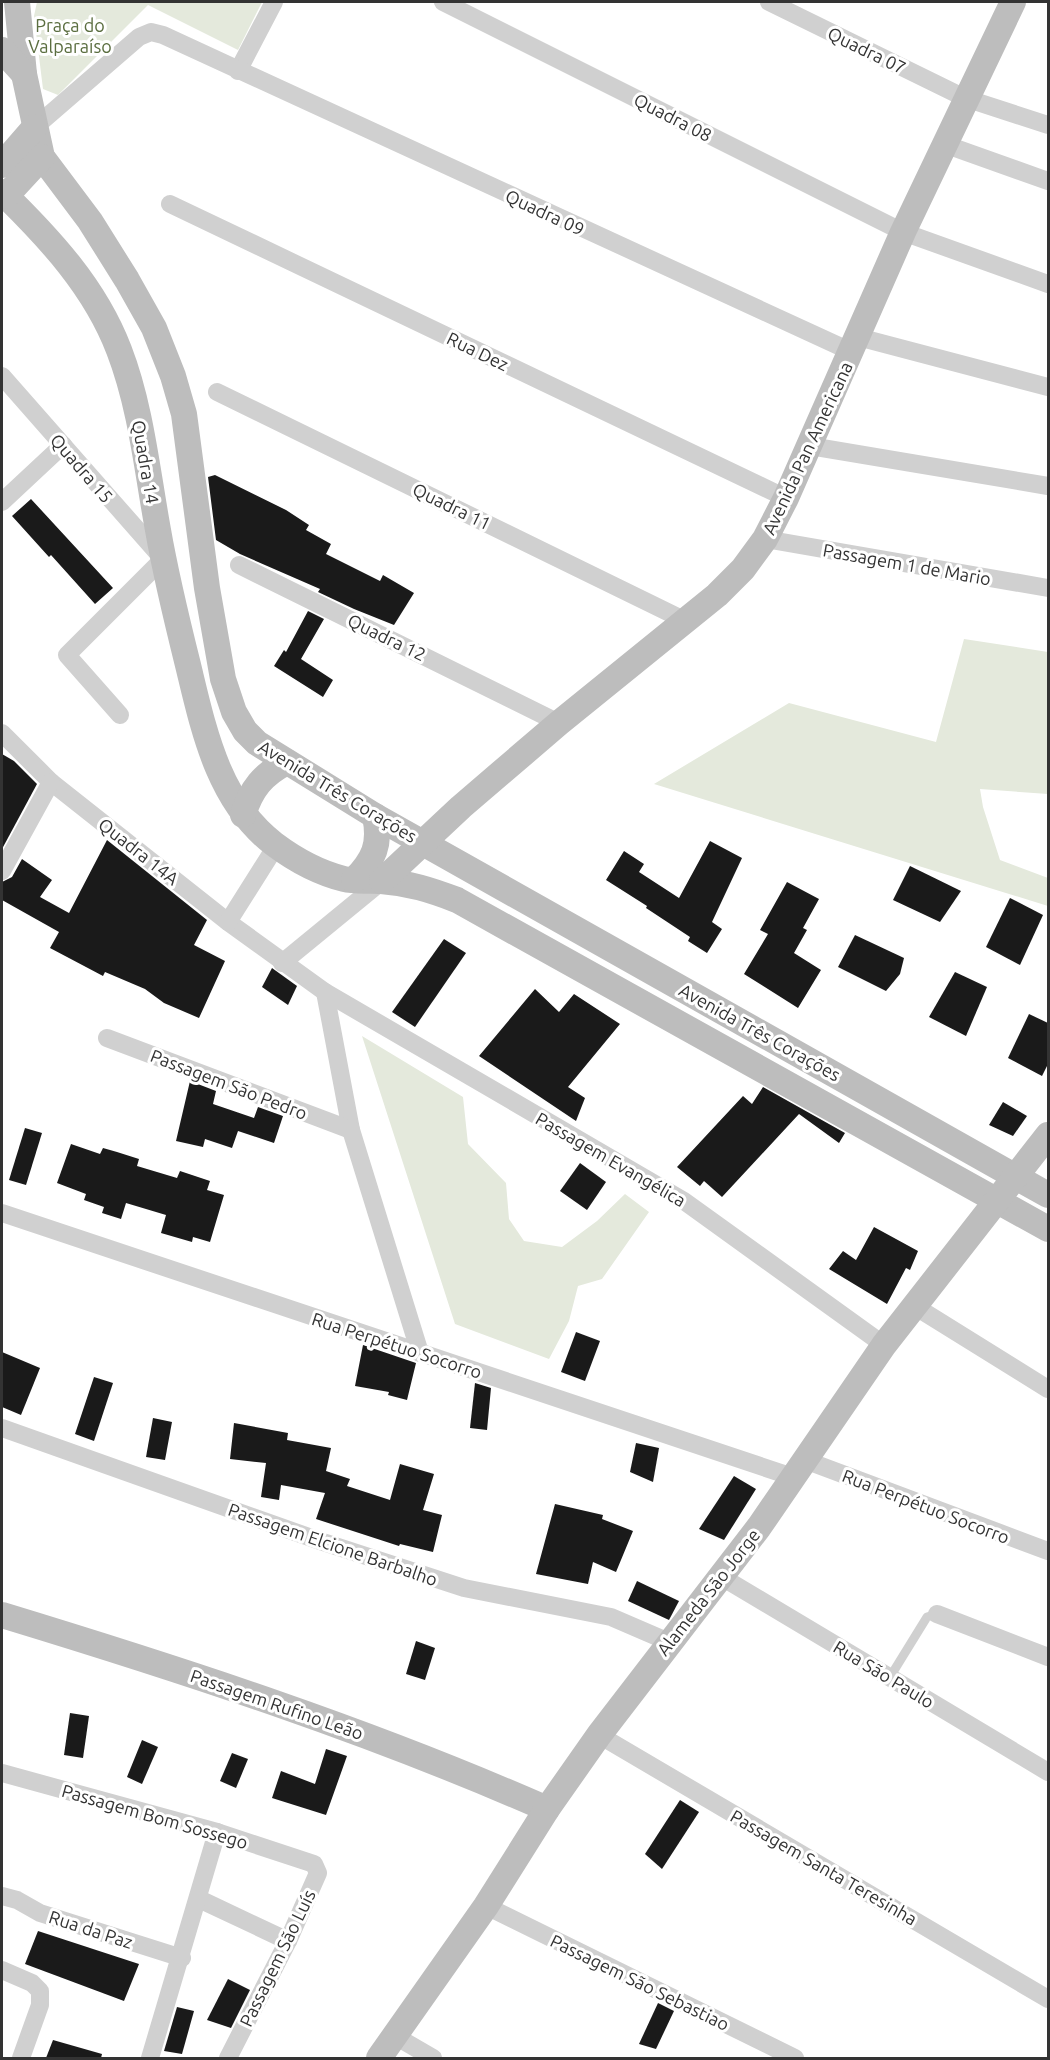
<svg xmlns="http://www.w3.org/2000/svg" width="1050" height="2060" font-family="Ubuntu,sans-serif">
<style>
.green{fill:#e4e9dc}
.building{fill:#1a1a1a}
.lines{fill:none;stroke-linecap:round;stroke-linejoin:round}
.lane{stroke:#d0d0d0;stroke-width:9}
.street{stroke:#d0d0d0;stroke-width:18}
.secondary{stroke:#bdbdbd;stroke-width:26}
.labels{text-anchor:middle;dominant-baseline:central;stroke-width:6;stroke-linejoin:round;paint-order:stroke}
.park-label{font-size:18px;fill:#5b6e40;stroke:#fff}
.street-label{font-size:18px;fill:#333;stroke:#fff}
</style>
<rect width="100%" height="100%" fill="#fff"/>
<g class="green">
<path d="M 37,2 L 262,2 L 238,50 L 148,5 L 58,95 L 43,89 L 34,16 Z"/>
<path d="M 964,639 L 1048,652 L 1048,794 L 980,789 L 983,807 L 1000,860 L 1048,878 L 1048,906 L 654,784 L 789,703 L 936,742 Z"/>
<path d="M 362,1036 L 463,1097 L 468,1144 L 506,1183 L 509,1219 L 524,1241 L 562,1247 L 597,1221 L 625,1194 L 649,1212 L 602,1279 L 578,1286 L 569,1321 L 549,1359 L 455,1324 Z"/>
</g>
<g class="building">
<path d="M 215,475 L 286,510 L 309,525 L 306,530 L 331,544 L 326,554 L 380,581 L 383,575 L 414,593 L 394,625 L 354,609 L 318,592 L 320,589 L 240,554 L 216,540 L 208,477 Z"/>
<path d="M 31,499 L 113,588 L 95,604 L 51,555 L 49,557 L 12,516 Z"/>
<path d="M 308,611 L 324,619 L 301,659 L 333,680 L 323,697 L 274,666 L 284,650 L 286,652 Z"/>
<path d="M 2,754 L 14,761 L 37,784 L 2,849 Z"/>
<path d="M 107,840 L 207,920 L 194,945 L 225,961 L 199,1018 L 164,1003 L 145,989 L 105,972 L 103,976 L 50,948 L 59,932 L 2,900 L 2,882 L 12,877 L 22,859 L 52,880 L 40,897 L 69,913 Z"/>
<path d="M 710,841 L 742,858 L 712,922 L 722,929 L 707,953 L 688,941 L 690,937 L 646,908 L 647,906 L 606,880 L 624,851 L 644,864 L 639,872 L 679,898 Z"/>
<path d="M 910,866 L 961,891 L 940,922 L 893,900 Z"/>
<path d="M 787,882 L 819,899 L 803,928 L 807,930 L 794,953 L 821,970 L 798,1008 L 744,974 L 768,934 L 760,930 Z"/>
<path d="M 1010,898 L 1043,915 L 1020,965 L 986,947 Z"/>
<path d="M 855,935 L 904,958 L 900,974 L 886,991 L 838,967 Z"/>
<path d="M 444,939 L 466,953 L 415,1027 L 392,1012 Z"/>
<path d="M 272,968 L 297,986 L 288,1005 L 262,987 Z"/>
<path d="M 955,972 L 987,987 L 966,1036 L 929,1017 Z"/>
<path d="M 535,989 L 559,1012 L 574,994 L 620,1024 L 568,1087 L 585,1098 L 576,1121 L 479,1056 Z"/>
<path d="M 1029,1014 L 1048,1023 L 1048,1064 L 1042,1076 L 1008,1058 Z"/>
<path d="M 190,1081 L 216,1091 L 213,1104 L 254,1118 L 258,1107 L 283,1116 L 274,1143 L 238,1131 L 232,1148 L 205,1139 L 203,1147 L 176,1141 Z"/>
<path d="M 763,1087 L 845,1133 L 839,1143 L 799,1114 L 722,1197 L 704,1181 L 700,1186 L 677,1167 L 743,1096 L 752,1104 Z"/>
<path d="M 1003,1102 L 1027,1116 L 1013,1136 L 989,1125 Z"/>
<path d="M 25,1128 L 42,1133 L 26,1185 L 9,1180 Z"/>
<path d="M 71,1144 L 100,1154 L 103,1148 L 117,1152 L 139,1159 L 137,1166 L 177,1178 L 180,1171 L 210,1181 L 207,1190 L 224,1195 L 210,1242 L 193,1237 L 192,1242 L 161,1233 L 166,1215 L 126,1203 L 121,1219 L 102,1213 L 104,1207 L 84,1200 L 86,1194 L 57,1183 Z"/>
<path d="M 580,1163 L 606,1182 L 587,1210 L 560,1191 Z"/>
<path d="M 874,1227 L 918,1251 L 910,1270 L 906,1268 L 887,1304 L 829,1269 L 843,1251 L 856,1260 Z"/>
<path d="M 576,1332 L 600,1341 L 585,1381 L 561,1372 Z"/>
<path d="M 363,1345 L 416,1363 L 407,1400 L 388,1395 L 389,1392 L 355,1386 Z"/>
<path d="M 2,1352 L 40,1368 L 21,1415 L 2,1407 Z"/>
<path d="M 94,1377 L 113,1383 L 94,1441 L 75,1434 Z"/>
<path d="M 475,1383 L 491,1388 L 487,1430 L 470,1428 Z"/>
<path d="M 153,1418 L 172,1422 L 165,1460 L 146,1457 Z"/>
<path d="M 234,1423 L 288,1433 L 287,1440 L 331,1448 L 326,1471 L 350,1479 L 347,1486 L 390,1500 L 400,1464 L 434,1474 L 423,1510 L 442,1515 L 433,1552 L 400,1544 L 399,1546 L 316,1519 L 325,1493 L 281,1485 L 279,1500 L 261,1497 L 266,1463 L 230,1459 Z"/>
<path d="M 636,1443 L 659,1448 L 653,1482 L 630,1472 Z"/>
<path d="M 734,1476 L 756,1489 L 724,1540 L 699,1529 Z"/>
<path d="M 555,1504 L 603,1515 L 602,1519 L 633,1531 L 616,1572 L 593,1562 L 588,1584 L 536,1574 Z"/>
<path d="M 637,1581 L 679,1601 L 669,1620 L 628,1601 Z"/>
<path d="M 416,1641 L 435,1648 L 425,1680 L 406,1674 Z"/>
<path d="M 70,1713 L 89,1716 L 83,1758 L 64,1755 Z"/>
<path d="M 142,1740 L 158,1747 L 142,1784 L 127,1777 Z"/>
<path d="M 326,1749 L 347,1756 L 326,1815 L 272,1798 L 281,1771 L 315,1784 Z"/>
<path d="M 232,1753 L 248,1759 L 236,1788 L 220,1781 Z"/>
<path d="M 680,1800 L 699,1812 L 662,1869 L 645,1854 Z"/>
<path d="M 38,1931 L 139,1964 L 124,2001 L 25,1964 Z"/>
<path d="M 228,1979 L 250,1990 L 231,2028 L 207,2020 Z"/>
<path d="M 658,2003 L 674,2011 L 656,2049 L 639,2044 Z"/>
<path d="M 177,2007 L 194,2011 L 182,2054 L 164,2051 Z"/>
<path d="M 53,2040 L 102,2054 L 101,2058 L 46,2058 Z"/>
</g>
<g class="lines">
<path class="lane" d="M 890,1677 L 927,1617 L 937,1614"/>
<g class="street">
<path d="M 443,2 L 903,232 L 1048,284"/>
<path d="M 769,2 L 965,98 L 1048,125"/>
<path d="M 238,71 L 274,2"/>
<path d="M 35,127 L 139,37 L 151,32 L 163,35 L 852,352"/>
<path d="M 944,144 L 1048,181"/>
<path d="M 170,204 L 786,498"/>
<path d="M 858,337 L 1048,387"/>
<path d="M 2,376 L 163,559 L 67,655 L 120,715"/>
<path d="M 217,392 L 686,621"/>
<path d="M 810,446 L 1048,486"/>
<path d="M 2,502 L 63,445"/>
<path d="M 765,539 L 1048,588"/>
<path d="M 239,565 L 559,723"/>
<path d="M 2,733 L 51,782 L 228,922 L 325,992 L 684,1201 L 884,1345"/>
<path d="M 2,871 L 51,782"/>
<path d="M 228,922 L 276,846"/>
<path d="M 282,963 L 382,881"/>
<path d="M 325,992 L 351,1130 L 420,1353"/>
<path d="M 107,1038 L 351,1130"/>
<path d="M 2,1213 L 793,1477"/>
<path d="M 916,1307 L 1048,1389"/>
<path d="M 2,1428 L 323,1542 L 464,1588 L 611,1617 L 669,1642"/>
<path d="M 805,1460 L 1048,1551"/>
<path d="M 720,1576 L 1048,1772"/>
<path d="M 937,1614 L 1048,1657"/>
<path d="M 599,1735 L 1048,1999"/>
<path d="M 2,1773 L 217,1832 L 314,1864 L 318,1873 L 288,1941 L 228,2058"/>
<path d="M 2,1896 L 17,1900 L 40,1913 L 182,1958"/>
<path d="M 199,1899 L 288,1941"/>
<path d="M 486,1906 L 795,2058"/>
<path d="M 2,1970 L 32,1983 L 40,1991 L 40,2005 L 21,2058"/>
<path d="M 395,2036 L 433,2058"/>
<path d="M 150,2058 L 217,1832"/>
</g>
<g class="secondary">
<path d="M 17,2 L 24,74 L 42,157 L 90,221 L 127,280 L 154,328 L 173,376 L 184,414 L 207,588 L 223,679 L 234,712 L 245,731 L 257,743 L 375,816 L 1048,1195"/>
<path d="M 2,50 L 24,74"/>
<path d="M 2,165 L 35,127"/>
<path d="M 2,192 C 49,238 95,287 119,350 C 141,407 147,470 158,530 C 166,576 177,621 188,665 C 204,731 218,801 274,844 C 294,859 320,873 344,879 C 356,882 369,880 381,881 C 409,883 431,890 457,900 L 1048,1229"/>
<path d="M 6,196 L 42,157"/>
<path d="M 243,815 C 251,789 263,774 287,762"/>
<path d="M 354,880 C 374,860 381,844 375,816"/>
<path d="M 382,881 L 461,807 L 559,723 L 717,595 L 743,569 L 765,539 L 786,498 L 903,232 L 1013,2"/>
<path d="M 2,1615 C 186,1671 370,1731 547,1809"/>
<path d="M 379,2058 L 486,1906 L 547,1809 L 599,1735 L 759,1527 L 884,1345 L 1048,1135"/>
</g>
</g>
<g class="labels">
<g class="park-label">
<text x="70" y="25">Praça do<tspan x="70" dy="21">Valparaíso</tspan></text>
</g>
<g class="street-label">
<text transform="translate(867 50) rotate(26)">Quadra 07</text>
<text transform="translate(673 117) rotate(27)">Quadra 08</text>
<text transform="translate(545 212) rotate(25)">Quadra 09</text>
<text transform="translate(478 351) rotate(26)">Rua Dez</text>
<text transform="translate(807 448) rotate(-65)">Avenida Pan Americana</text>
<text transform="translate(146 462) rotate(80)">Quadra 14</text>
<text transform="translate(82 468) rotate(49)">Quadra 15</text>
<text transform="translate(452 506) rotate(26)">Quadra 11</text>
<text transform="translate(907 564) rotate(10)">Passagem 1 de Mario</text>
<text transform="translate(387 637) rotate(26)">Quadra 12</text>
<text transform="translate(338 791) rotate(31)">Avenida Três Corações</text>
<text transform="translate(139 851) rotate(38)">Quadra 14A</text>
<text transform="translate(760 1032) rotate(29)">Avenida Três Corações</text>
<text transform="translate(229 1084) rotate(21)">Passagem São Pedro</text>
<text transform="translate(611 1159) rotate(30)">Passagem Evangélica</text>
<text transform="translate(397 1345) rotate(18)">Rua Perpétuo Socorro</text>
<text transform="translate(926 1506) rotate(21)">Rua Perpétuo Socorro</text>
<text transform="translate(333 1544) rotate(19)">Passagem Elcione Barbalho</text>
<text transform="translate(708 1592) rotate(-52)">Alameda São Jorge</text>
<text transform="translate(884 1674) rotate(31)">Rua São Paulo</text>
<text transform="translate(277 1704) rotate(19)">Passagem Rufino Leão</text>
<text transform="translate(155 1816) rotate(16)">Passagem Bom Sossego</text>
<text transform="translate(824 1867) rotate(30)">Passagem Santa Teresinha</text>
<text transform="translate(91 1929) rotate(18)">Rua da Paz</text>
<text transform="translate(277 1958) rotate(-64)">Passagem São Luís</text>
<text transform="translate(640 1982) rotate(26)">Passagem São Sebastiao</text>
</g>
</g>
<rect width="1050" height="2060" fill="none" stroke="#333333" stroke-width="6"/>
</svg>
